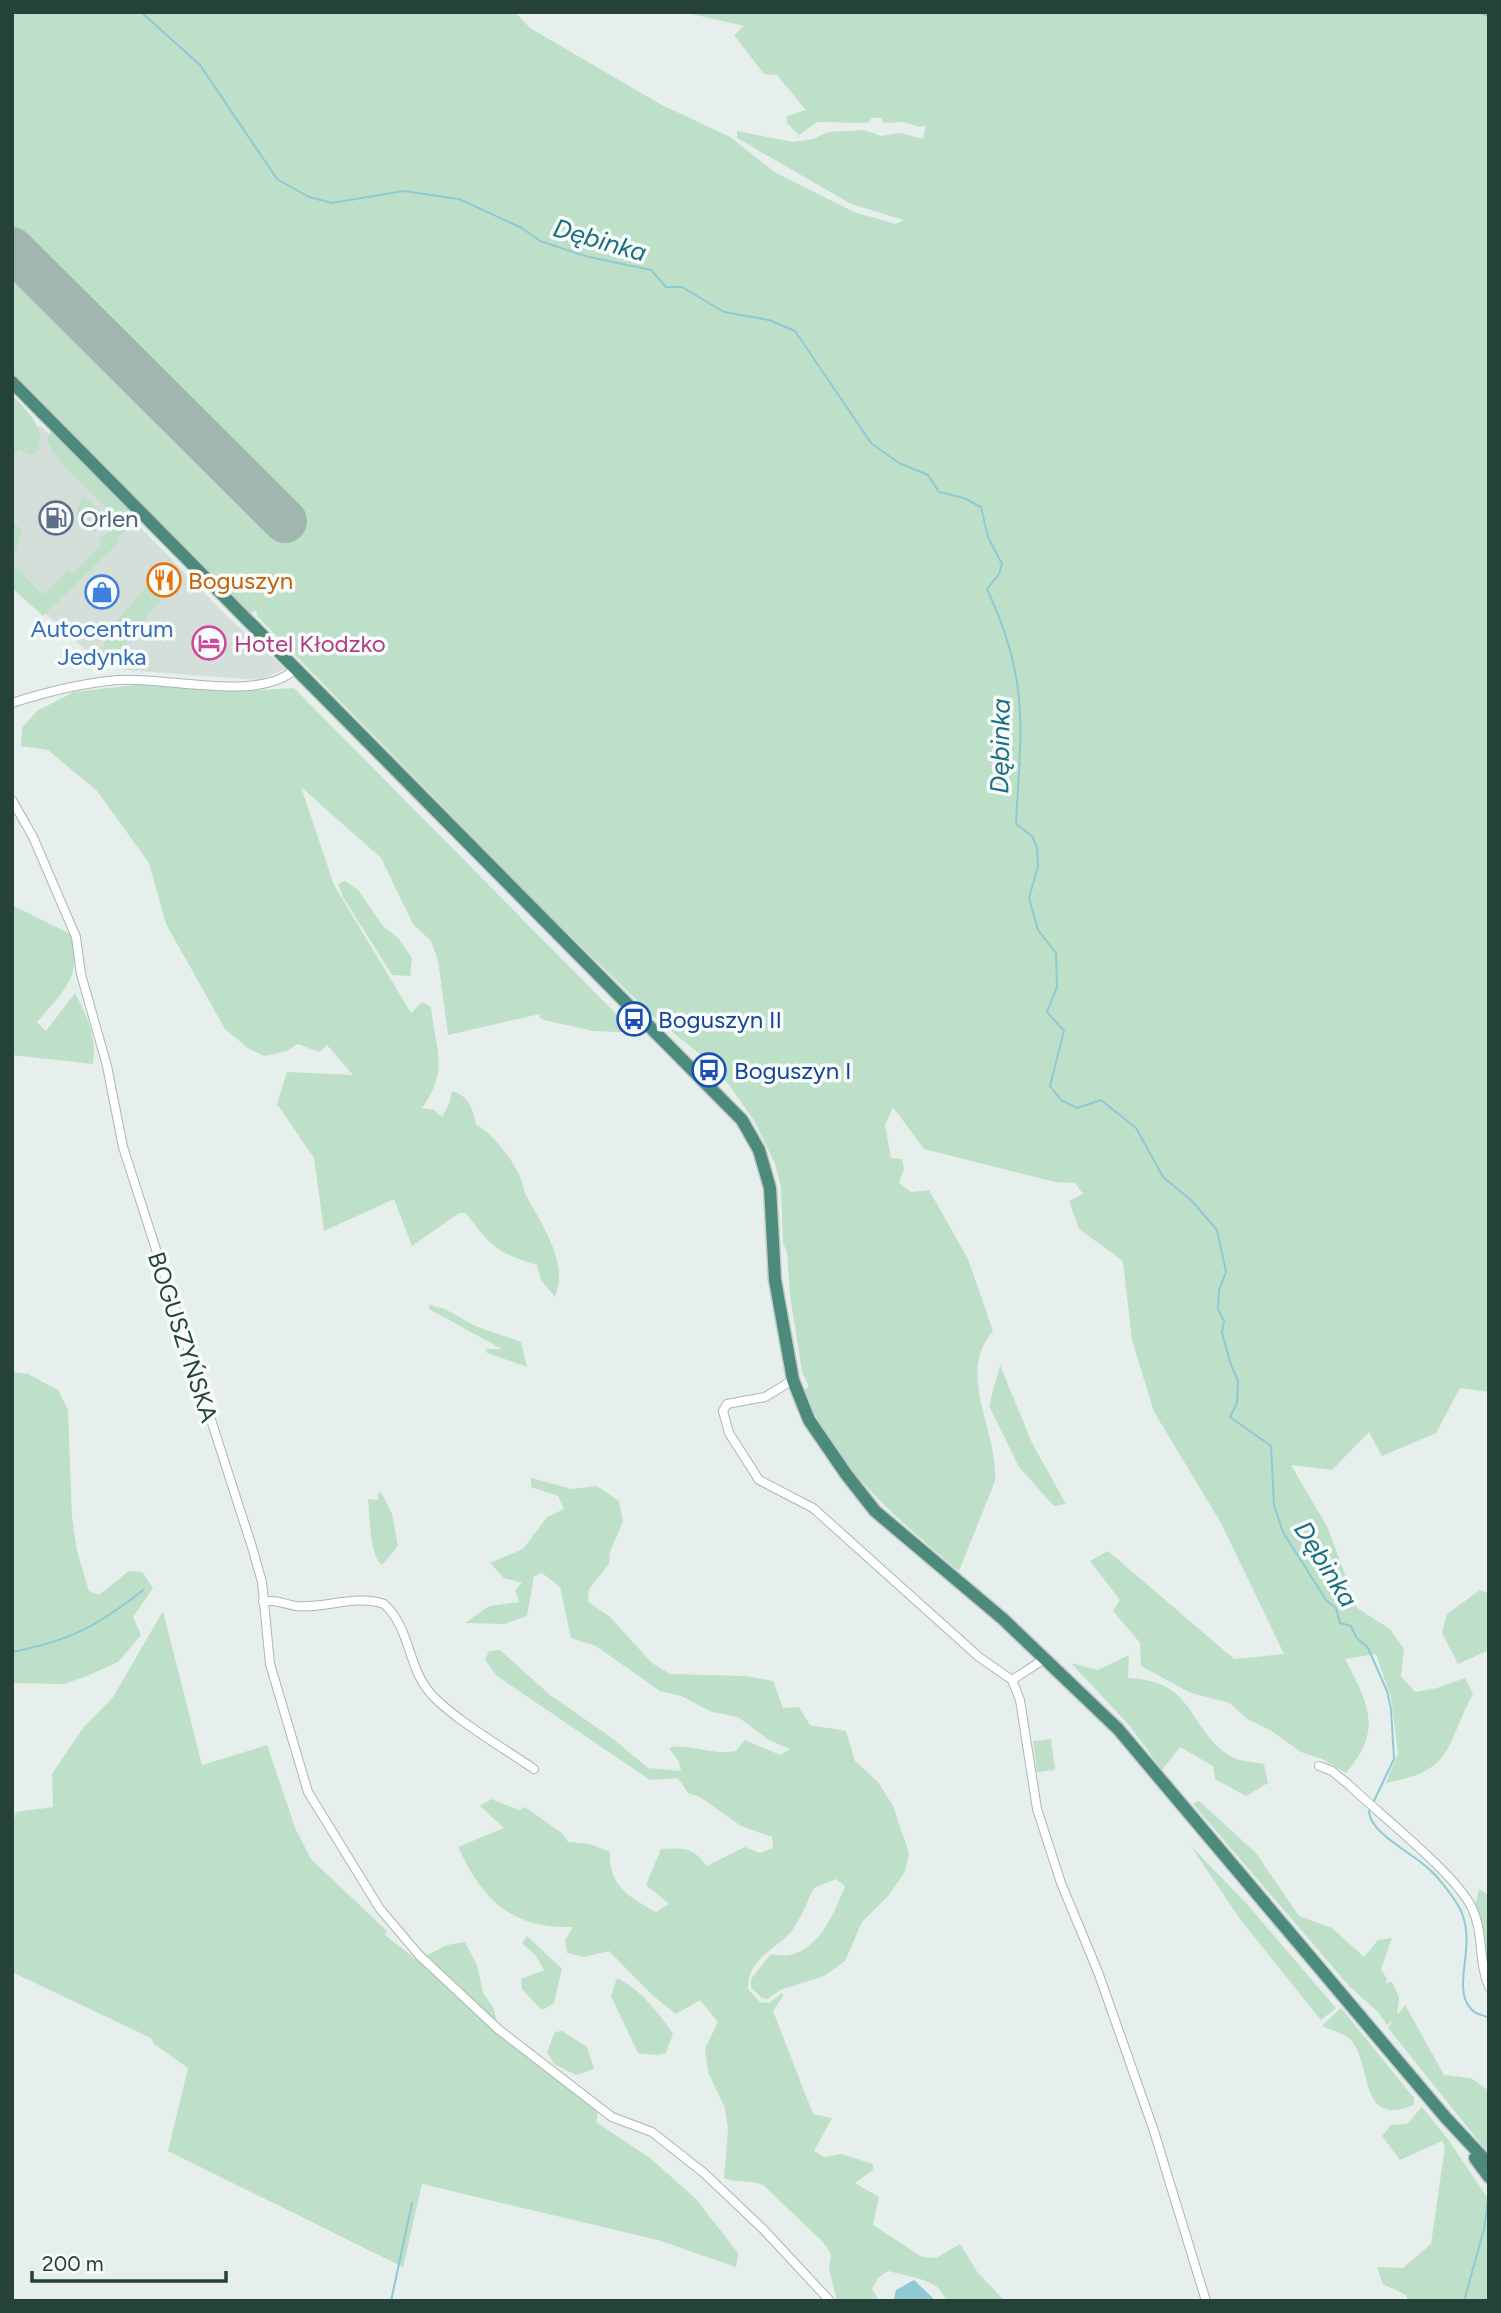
<svg xmlns="http://www.w3.org/2000/svg" width="1501" height="2313" font-family="Figtree,sans-serif">
<style>
.built{fill:#d4dfda}
.green{fill:#bfe0c8}
.water{fill:#8ec9d4}
.lines{fill:none;stroke-linecap:round;stroke-linejoin:round}
.stream{stroke:#8ec9d4;stroke-width:2}
.runway{stroke:#a2b6b0;stroke-width:44}
.minor-casing{stroke:#a8b8b2;stroke-width:10}
.trunk-casing{stroke:#c2cac8;stroke-width:15}
.minor{stroke:#fff;stroke-width:8}
.trunk{stroke:#4c8a7c;stroke-width:12}
.labels{text-anchor:middle;dominant-baseline:central;stroke-width:7;stroke-linejoin:round;paint-order:stroke}
.service-label{font-size:24px;fill:#4e5e75;stroke:#f7fbf9;text-anchor:start}
.food-label{font-size:24px;fill:#c56008;stroke:#f7fbf9;text-anchor:start}
.shop-label{font-size:24px;fill:#366cbe;stroke:#f7fbf9}
.hotel-label{font-size:24px;fill:#b23c85;stroke:#f7fbf9;text-anchor:start}
.transit-label{font-size:24px;fill:#164399;stroke:#f7fbf9;text-anchor:start}
.street-label{font-size:24px;fill:#24423a;stroke:#f7fbf9}
.water-label{font-size:26px;font-style:italic;fill:#1c6f80;stroke:#f7fbf9}
</style>
<rect width="100%" height="100%" fill="#e6efeb"/>
<path class="built" d="M 40,425 L 231,620 L 285,669 L 259,680 L 125,670 L 90,654 L 41,610 L 12,578 L 12,453 Z"/>
<g class="green">
<path d="M 12,12 L 515,12 L 530,28 L 660,104 L 730,137 L 776,173 L 854,212 L 896,224 L 904,220 L 851,204 L 737,138 L 737,131 L 793,142 L 813,139 L 828,132 L 864,130 L 881,136 L 900,133 L 923,139 L 926,125 L 920,127 L 903,122 L 884,123 L 881,118 L 872,118 L 867,123 L 817,122 L 799,135 L 787,123 L 787,116 L 806,110 L 777,75 L 764,74 L 734,35 L 744,26 L 683,12 L 1489,12 L 1489,1392 L 1460,1388 L 1436,1433 L 1382,1456 L 1369,1432 L 1332,1470 L 1291,1465 L 1328,1528 L 1357,1608 L 1390,1629 L 1404,1649 L 1401,1676 L 1415,1692 L 1437,1688 L 1465,1678 L 1473,1694 C 1444,1747 1456,1770 1386,1783 L 1398,1753 L 1391,1698 L 1376,1654 L 1345,1659 C 1369,1705 1383,1730 1346,1773 L 1322,1759 L 1301,1752 L 1270,1730 L 1247,1719 L 1230,1703 L 1191,1693 L 1141,1666 L 1140,1643 L 1113,1611 L 1120,1600 L 1090,1561 L 1108,1551 L 1234,1659 L 1284,1654 L 1221,1523 L 1154,1412 L 1132,1340 L 1123,1261 L 1079,1229 L 1069,1201 L 1083,1194 L 1075,1183 L 1055,1182 L 924,1149 L 893,1107 L 885,1125 L 891,1158 L 902,1159 L 904,1169 L 899,1183 L 911,1192 L 929,1190 L 968,1259 L 993,1331 C 955,1373 999,1433 995,1481 L 959,1571 C 898,1520 834,1467 804,1390 L 809,1387 L 802,1372 L 790,1296 L 787,1252 L 783,1243 L 781,1187 L 775,1164 L 755,1122 L 729,1085 L 706,1059 L 656,1019 L 545,911 L 257,616 L 256,610 L 251,613 L 12,375 Z"/>
<path d="M 12,395 C 27,410 49,431 36,453 L 30,455 L 19,449 L 12,456 Z"/>
<path d="M 53,431 L 131,508 L 131,512 L 121,517 L 113,514 C 97,496 46,457 47,435 Z"/>
<path d="M 82,495 L 108,518 L 109,524 L 94,531 L 87,528 L 91,524 L 76,517 Z"/>
<path d="M 12,521 L 22,531 L 12,563 L 43,595 L 68,570 L 74,572 L 101,546 L 99,539 L 117,526 L 125,531 L 118,538 L 119,542 L 43,616 L 12,588 Z"/>
<path d="M 150,583 L 163,597 L 112,661 L 103,653 L 105,634 Z"/>
<path d="M 144,684 L 241,691 L 294,688 L 627,1025 L 637,1026 L 641,1033 L 593,1031 L 544,1020 L 539,1017 L 540,1014 L 448,1035 L 438,960 L 431,941 L 413,924 L 381,858 L 301,787 L 334,885 L 411,1013 L 422,1002 L 431,1007 C 435,1050 450,1069 422,1108 L 434,1110 L 442,1117 L 449,1104 L 452,1091 C 468,1095 474,1110 476,1125 C 491,1131 514,1161 520,1177 C 523,1183 523,1191 527,1197 C 540,1222 558,1246 559,1276 C 559,1283 557,1291 555,1297 L 541,1280 L 537,1265 C 498,1253 491,1247 466,1213 L 459,1213 L 412,1246 L 394,1199 L 324,1231 L 314,1158 L 277,1104 L 287,1072 L 353,1075 L 327,1045 L 319,1052 L 298,1044 L 287,1051 L 265,1056 L 249,1049 L 225,1029 L 166,924 L 149,863 L 97,791 L 48,750 L 21,746 L 22,728 L 37,711 L 74,692 Z"/>
<path d="M 345,881 L 358,890 L 383,926 L 398,938 L 412,958 L 410,976 L 392,975 L 343,897 L 338,884 Z"/>
<path d="M 12,905 L 70,934 C 84,976 62,993 37,1022 L 46,1031 L 75,993 C 87,1016 97,1037 93,1064 L 12,1055 Z"/>
<path d="M 429,1305 L 445,1309 L 475,1326 L 521,1342 L 527,1367 L 487,1353 L 486,1349 L 502,1349 L 429,1309 Z"/>
<path d="M 1000,1365 L 1032,1443 L 1066,1504 L 1054,1506 L 1019,1467 L 989,1406 Z"/>
<path d="M 12,1372 L 28,1374 L 58,1390 L 68,1410 L 72,1517 L 77,1551 L 89,1591 L 99,1595 L 129,1571 L 142,1572 L 153,1588 L 133,1617 L 141,1635 L 118,1662 L 87,1676 L 64,1684 L 12,1683 Z"/>
<path d="M 531,1478 L 572,1489 L 597,1486 L 619,1501 L 623,1521 L 610,1552 L 609,1564 L 589,1589 L 588,1602 L 609,1616 L 652,1663 L 670,1674 L 746,1676 L 773,1681 L 783,1708 L 799,1707 L 810,1725 L 846,1731 L 855,1761 L 878,1782 L 893,1806 L 909,1853 L 905,1872 L 889,1895 L 862,1922 L 845,1961 L 824,1976 L 780,1990 L 768,1999 L 762,1998 L 751,1988 L 751,1979 L 771,1954 C 813,1964 832,1919 845,1886 L 836,1879 L 814,1888 C 807,1901 802,1917 793,1929 C 779,1949 747,1957 748,1989 L 760,2002 L 769,2003 L 782,1993 L 783,1996 L 773,2011 L 813,2114 L 832,2118 L 814,2151 L 824,2157 L 841,2154 L 873,2164 L 873,2170 L 855,2183 L 879,2197 L 873,2225 L 922,2257 L 936,2258 L 960,2244 L 978,2273 L 1005,2301 L 947,2301 C 943,2296 942,2291 937,2287 C 924,2278 904,2275 888,2271 L 879,2277 L 872,2289 L 879,2301 L 837,2301 L 829,2269 L 831,2254 L 823,2242 L 763,2185 C 749,2179 738,2184 724,2178 L 728,2129 L 725,2108 L 708,2072 L 705,2049 L 718,2022 L 700,2000 L 676,2014 L 652,1995 L 609,1951 L 584,1957 L 567,1953 L 565,1940 L 573,1927 C 511,1929 483,1900 458,1847 L 504,1828 L 480,1806 L 491,1799 L 519,1810 L 525,1807 L 563,1834 L 568,1842 L 590,1844 L 610,1852 C 608,1885 629,1897 656,1912 L 669,1904 L 646,1885 L 661,1849 C 685,1848 692,1847 707,1866 L 745,1847 L 760,1853 L 773,1848 L 772,1837 L 741,1826 L 700,1797 L 688,1793 L 678,1778 L 650,1780 L 497,1676 L 485,1660 L 489,1651 L 500,1650 L 550,1695 L 612,1738 L 648,1768 L 681,1771 L 679,1762 L 669,1748 C 686,1742 712,1756 736,1751 L 745,1740 L 780,1755 L 790,1749 L 769,1740 L 738,1717 L 712,1712 L 681,1696 L 660,1691 L 596,1646 L 571,1638 L 560,1587 L 542,1573 L 534,1576 L 527,1616 L 504,1624 L 465,1623 L 489,1606 L 519,1602 L 515,1590 L 522,1583 L 504,1578 L 490,1563 L 523,1549 L 547,1517 L 564,1509 L 558,1496 L 531,1487 Z"/>
<path d="M 381,1492 L 392,1514 L 398,1546 L 382,1565 C 369,1554 370,1516 368,1499 L 378,1500 L 378,1493 Z"/>
<path d="M 1480,1590 L 1489,1594 L 1489,1650 L 1458,1664 L 1442,1633 L 1447,1614 Z"/>
<path d="M 163,1611 L 202,1765 L 267,1745 L 296,1830 L 311,1859 L 387,1931 L 385,1935 L 417,1960 L 447,1945 L 465,1942 L 477,1965 L 483,1993 L 493,2007 L 501,2037 L 598,2112 L 596,2122 L 650,2158 L 696,2199 L 738,2253 L 736,2267 L 658,2240 L 422,2184 L 403,2267 L 168,2151 L 188,2068 L 154,2044 L 151,2038 L 12,1972 L 12,1827 L 16,1812 L 53,1807 L 52,1774 L 83,1728 L 113,1697 Z"/>
<path d="M 1129,1655 L 1128,1678 C 1195,1681 1186,1724 1227,1754 C 1236,1761 1253,1762 1264,1764 L 1268,1783 L 1246,1796 L 1215,1779 L 1213,1766 L 1180,1747 L 1162,1770 L 1130,1726 L 1071,1663 L 1098,1670 Z"/>
<path d="M 1051,1739 L 1055,1770 L 1037,1772 L 1033,1741 Z"/>
<path d="M 1199,1801 L 1256,1853 L 1299,1916 L 1332,1928 L 1364,1957 L 1378,1940 L 1392,1938 L 1381,1969 L 1387,1979 L 1385,1983 L 1392,1982 L 1399,1997 L 1397,2015 L 1405,2005 L 1444,2075 L 1471,2078 L 1489,2091 L 1489,2154 L 1388,2028 L 1394,2019 L 1387,2025 L 1378,2012 L 1349,1986 L 1193,1804 Z"/>
<path d="M 1190,1845 L 1247,1904 L 1336,2008 L 1321,2020 L 1240,1919 Z"/>
<path d="M 1479,1889 L 1489,1895 L 1489,1978 L 1475,1906 Z"/>
<path d="M 527,1936 L 562,1969 L 554,2003 L 542,2010 L 522,1989 L 521,1979 L 544,1970 L 536,1956 L 522,1943 Z"/>
<path d="M 617,1978 C 641,1990 658,2012 673,2034 L 666,2053 L 657,2055 L 638,2053 L 611,1996 Z"/>
<path d="M 1341,2008 L 1414,2098 L 1414,2105 C 1358,2128 1373,2066 1351,2040 C 1344,2033 1330,2030 1322,2026 Z"/>
<path d="M 562,2031 L 587,2047 L 594,2069 L 576,2075 L 554,2064 L 547,2052 L 555,2032 Z"/>
<path d="M 1422,2107 L 1447,2138 L 1489,2200 L 1489,2301 L 1408,2301 L 1406,2295 L 1383,2284 L 1377,2267 L 1403,2268 L 1431,2244 L 1445,2146 L 1442,2141 L 1400,2160 L 1382,2136 L 1391,2125 L 1407,2124 Z"/>
</g>
<path class="water" d="M 914,2280 L 936,2301 L 894,2299 L 896,2290 Z"/>
<g class="lines">
<g class="stream">
<path d="M 141,12 L 200,65 L 277,179 L 309,197 L 332,203 L 404,191 L 459,199 L 522,228 L 540,241 L 585,256 L 651,270 L 666,287 L 682,287 L 724,312 L 769,320 L 795,331 L 871,443 L 899,463 L 928,475 L 939,492 L 964,498 L 981,507 L 988,537 L 1002,564 L 999,574 L 987,589 C 1030,681 1021,728 1016,824 L 1032,836 L 1037,847 L 1038,866 L 1029,898 L 1038,930 L 1056,953 L 1057,987 L 1047,1012 L 1064,1031 L 1050,1086 L 1061,1100 L 1077,1108 L 1101,1100 L 1136,1128 L 1163,1177 L 1192,1201 L 1217,1230 L 1226,1272 L 1219,1290 L 1218,1309 L 1224,1321 L 1222,1333 L 1231,1365 L 1238,1381 L 1237,1403 L 1230,1417 L 1271,1446 L 1274,1505 L 1283,1532 L 1326,1600 L 1336,1608 L 1340,1623 L 1351,1626 L 1356,1637 L 1368,1648 L 1387,1691 L 1391,1709 L 1394,1759 L 1373,1803"/>
<path d="M 1477,12 L 1489,16"/>
<path d="M 12,1652 C 69,1641 98,1626 143,1590"/>
<path d="M 1369,1811 C 1369,1833 1414,1854 1429,1869 C 1440,1879 1448,1890 1456,1902 C 1482,1940 1449,1985 1471,2009 C 1477,2016 1483,2014 1489,2018"/>
<path d="M 391,2301 L 412,2203"/>
<path d="M 1464,2301 L 1484,2229 L 1489,2194"/>
</g>
<path class="runway" d="M 12,249 L 285,521"/>
<defs>
<g id="minor">
<path d="M 12,703 C 46,692 82,683 118,680 C 165,676 261,704 296,668"/>
<path d="M 12,800 L 33,837 L 76,937 L 81,974 L 107,1066 L 123,1147 L 252,1547 L 262,1582 L 270,1664 L 308,1792 L 380,1909 L 419,1955 L 498,2029 L 612,2117 L 652,2132 L 704,2173 L 763,2229 L 830,2301"/>
<path d="M 793,1380 L 765,1397 L 727,1404 L 723,1411 L 729,1433 L 759,1480 L 813,1508 L 979,1657 L 1012,1680 L 1046,1658"/>
<path d="M 263,1602 C 276,1599 283,1604 296,1606 C 324,1609 356,1594 384,1604 C 409,1626 408,1664 427,1689 C 445,1714 507,1750 534,1769"/>
<path d="M 1012,1680 L 1020,1700 L 1037,1809 L 1061,1883 L 1098,1972 L 1153,2128 L 1206,2301"/>
<path d="M 1319,1766 L 1332,1771 L 1349,1785 C 1379,1814 1456,1874 1472,1908 C 1484,1933 1478,1962 1489,1987"/>
</g>
<g id="trunk">
<path d="M 12,382 L 742,1120 L 759,1150 L 770,1188 L 775,1280 L 793,1380 L 809,1420 L 846,1474 L 875,1511 L 1003,1619 L 1118,1729 L 1446,2118 L 1489,2164"/>
<path d="M 1475,2158 L 1489,2177"/>
</g>
</defs>
<use href="#minor" class="minor-casing"/>
<use href="#trunk" class="trunk-casing"/>
<use href="#minor" class="minor"/>
<use href="#trunk" class="trunk"/>
</g>
<defs>
<symbol id="fuel-ring" viewBox="-11 -11 22 22"><circle r="9.5" fill="#f7fbf9" stroke="#5c6f8a" stroke-width="1.5"/><path d="M-5.5-6h7V0h2V4h1.3V-2.5L3-4.5l.8-.8L6-3V5H2.5V1h-1V6h-7ZM-4.2-4.7v3.2H.2V-4.7Z" fill="#5c6f8a"/></symbol>
<symbol id="restaurant-ring" viewBox="-11 -11 22 22"><circle r="9.5" fill="#f7fbf9" stroke="#e8710a" stroke-width="1.5"/><path d="M-5-6h1v4h1v-4h1v4h1v-4h1v5L-1.5 .5V6h-2V.5L-5-1ZM5-6V6H3V1.5H1.5Q1.5-4 5-6Z" fill="#e8710a"/></symbol>
<symbol id="shop-ring" viewBox="-11 -11 22 22"><circle r="9.5" fill="#f7fbf9" stroke="#3f7fe0" stroke-width="1.5"/><path d="M-5-2.5h2.3a2.7 3.5 0 0 1 5.4 0H5L5.5 6h-11ZM-1.5-2.5h3a1.5 2.3 0 0 0-3 0Z" fill="#3f7fe0"/></symbol>
<symbol id="hotel-ring" viewBox="-11 -11 22 22"><circle r="9.5" fill="#f7fbf9" stroke="#d1479c" stroke-width="1.5"/><path d="M-6-4.5h1.5V1H6V5H4.5V3h-9V5H-6ZM-4 0a1.8 1.8 0 1 1 3.6 0ZM.5 0V-2.5h3Q6-2.5 6 0Z" fill="#d1479c"/></symbol>
<symbol id="bus-ring" viewBox="-11 -11 22 22"><circle r="9.5" fill="#f7fbf9" stroke="#1a4fb4" stroke-width="1.5"/><path d="M-5-6H5V4H4V6H2V4H-2V6H-4V4H-5ZM-3.5-4V0h7V-4ZM-3.5 1.2v1.5H-2V1.2ZM2 1.2v1.5H3.5V1.2Z" fill="#1a4fb4"/></symbol>
</defs>
<g fill-rule="evenodd">
<use href="#fuel-ring" x="37" y="499" width="38" height="38"/>
<use href="#restaurant-ring" x="145" y="561" width="38" height="38"/>
<use href="#shop-ring" x="83" y="573" width="38" height="38"/>
<use href="#hotel-ring" x="190" y="624" width="38" height="38"/>
<use href="#bus-ring" x="615" y="1000" width="38" height="38"/>
<use href="#bus-ring" x="690" y="1051" width="38" height="38"/>
</g>
<g class="labels">
<g class="service-label">
<text x="80" y="518">Orlen</text>
</g>
<g class="food-label">
<text x="188" y="580">Boguszyn</text>
</g>
<g class="shop-label">
<text x="102" y="628">Autocentrum<tspan x="102" dy="28">Jedynka</tspan></text>
</g>
<g class="hotel-label">
<text x="234" y="643">Hotel Kłodzko</text>
</g>
<g class="transit-label">
<text x="658" y="1019">Boguszyn II</text>
<text x="734" y="1070">Boguszyn I</text>
</g>
<g class="street-label">
<text transform="translate(183 1337) rotate(72)">BOGUSZYŃSKA</text>
</g>
<g class="water-label">
<text transform="translate(600 240) rotate(16)">Dębinka</text>
<text transform="translate(1000 746) rotate(-89)">Dębinka</text>
<text transform="translate(1326 1564) rotate(58)">Dębinka</text>
</g>
</g>
<rect width="1501" height="2313" fill="none" stroke="#24423a" stroke-width="28"/>
<path d="M32 2271v10h194v-10" fill="none" stroke="#24423a" stroke-width="3.5"/>
<text x="42" y="2271" font-size="21" fill="#24423a" stroke="#f7fbf9" stroke-width="5" paint-order="stroke">200 m</text>
</svg>
